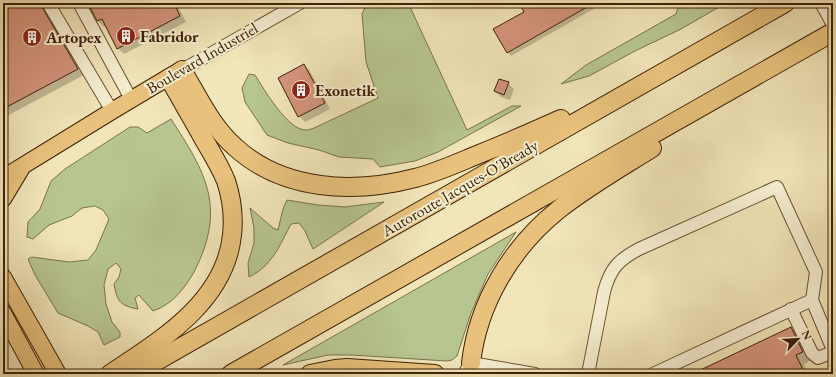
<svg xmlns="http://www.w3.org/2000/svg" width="836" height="377" font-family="'EB Garamond',serif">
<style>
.green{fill:#b7c591;stroke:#7a734b}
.shadow{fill:#0003}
.building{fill:#d4947c;stroke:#3d2105}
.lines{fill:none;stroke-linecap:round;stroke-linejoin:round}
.minor-casing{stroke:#6a5232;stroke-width:14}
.major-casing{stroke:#3d2105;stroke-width:18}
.highway-casing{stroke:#3d2105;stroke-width:20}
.minor{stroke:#f6eed2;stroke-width:12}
.major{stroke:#e8c27c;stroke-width:16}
.highway{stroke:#e8c27c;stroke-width:18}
.labels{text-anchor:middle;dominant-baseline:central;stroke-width:4;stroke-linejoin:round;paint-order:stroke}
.poi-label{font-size:16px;font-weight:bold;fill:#3d2105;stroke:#f6eed2;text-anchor:start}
.street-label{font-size:16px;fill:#3d2105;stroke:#f6eed2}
</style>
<rect width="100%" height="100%" fill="#f1e5b9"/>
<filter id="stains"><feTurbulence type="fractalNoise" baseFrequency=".005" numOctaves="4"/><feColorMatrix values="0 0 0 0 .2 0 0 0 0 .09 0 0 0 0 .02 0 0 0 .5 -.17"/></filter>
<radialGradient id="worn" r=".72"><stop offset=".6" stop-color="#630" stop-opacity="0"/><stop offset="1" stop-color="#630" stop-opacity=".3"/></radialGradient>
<g class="green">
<path d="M 367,3 L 406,3 L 410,7 L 467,130 L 512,106 L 521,106 L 438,152 L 415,161 L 380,167 L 373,159 L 339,157 L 319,150 L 288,143 L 267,135 L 245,102 L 242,88 L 249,74 L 255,75 C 264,89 287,129 305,130 C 308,130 312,129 314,128 L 378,98 L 366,62 L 362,14 Z"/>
<path d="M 672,3 L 726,3 L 681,29 L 635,51 L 589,76 L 561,84 L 586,65 L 676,14 L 678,8 Z"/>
<path d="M 171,119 C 206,173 227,208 194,272 C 184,289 173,304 153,311 L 139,295 L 135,298 L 138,309 C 120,306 117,301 114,284 L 119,277 L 121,269 L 116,263 L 108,269 L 104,285 L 106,304 L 112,322 L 120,332 L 120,337 L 104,345 L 98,332 L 88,326 L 58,313 L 35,275 L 28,259 L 32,257 L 69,262 L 88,260 L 96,250 L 109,219 L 103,210 L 95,206 L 82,208 L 72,216 L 49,225 L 33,239 L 27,237 L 28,222 L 40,209 L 51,181 L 65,169 L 130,127 L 138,127 L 147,133 Z"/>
<path d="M 287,200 L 318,205 L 345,207 L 384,202 L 313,249 L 305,231 L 299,223 L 291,224 C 280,245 272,266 249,277 L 248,263 L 254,243 L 254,228 L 250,208 L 273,228 L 278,230 L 283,209 Z"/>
<path d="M 516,232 L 488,274 L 471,313 L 457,356 L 452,360 L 447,361 L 351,355 L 328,355 L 283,365 Z"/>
</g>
<g class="shadow">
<path d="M 3,3 L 46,3 L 47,14 L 84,75 L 3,118 Z"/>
<path d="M 89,3 L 176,3 L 186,22 L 124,54 L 118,48 L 106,26 L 104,27 L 98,21 Z"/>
<path d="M 520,3 L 604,3 L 511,56 L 508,52 L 525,13 Z"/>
<path d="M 304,65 L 310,71 L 330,109 L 305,122 L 299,116 Z"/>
<path d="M 508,83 L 514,89 L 510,100 L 501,97 L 495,91 Z"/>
<path d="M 791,328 L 799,336 L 811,360 L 804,364 L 808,374 L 693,374 Z"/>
</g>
<g class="building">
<path d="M 3,3 L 41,3 L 42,7 L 78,69 L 3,109 Z"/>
<path d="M 88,3 L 174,3 L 180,16 L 117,49 L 102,19 L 97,21 Z"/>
<path d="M 519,3 L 594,3 L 507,53 L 493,29 L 524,12 Z"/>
<path d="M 304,64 L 325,103 L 298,117 L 278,78 Z"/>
<path d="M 499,79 L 509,82 L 504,95 L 494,91 Z"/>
<path d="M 791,327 L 803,352 L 796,355 L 805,374 L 692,374 Z"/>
</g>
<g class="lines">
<defs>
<g id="minor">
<path d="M 48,3 L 112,111"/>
<path d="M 79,3 L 131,99"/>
<path d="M 821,3 L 833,25"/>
<path d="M 182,70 L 300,3"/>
<path d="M 812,300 L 833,350"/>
<path d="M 791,309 L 812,353 L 818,358 L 833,352"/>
<path d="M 471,363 L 535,374"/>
<path d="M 464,374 L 471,363"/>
<path d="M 588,374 L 604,292 C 610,269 618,260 639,249 L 777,187 L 816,272 L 812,300 L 653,374"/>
</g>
<g id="major">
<path d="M 3,178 L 112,111 L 179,71"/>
<path d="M 3,199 L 21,169"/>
<path d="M 3,277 L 58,374"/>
<path d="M 3,313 L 36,374"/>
</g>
<g id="highway">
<path d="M 182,70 C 198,96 211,126 235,147 C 283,191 354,194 415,178 C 435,173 453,165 472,157 C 502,145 532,132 561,119"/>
<path d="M 471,363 C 478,303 511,248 558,210 C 587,187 620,168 652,148"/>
<path d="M 110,374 C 161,340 225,302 232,235 C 234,217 232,199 226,181 C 220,166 211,152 203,138 C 192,118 180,98 169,78"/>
<path d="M 134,374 L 785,3"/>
<path d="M 231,374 L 833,32"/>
<path d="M 310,374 L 335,369 L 347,368 L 435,374"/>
</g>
</defs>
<use href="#minor" class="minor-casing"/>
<use href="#major" class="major-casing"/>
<use href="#highway" class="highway-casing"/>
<use href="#minor" class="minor"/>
<use href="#major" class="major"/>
<use href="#highway" class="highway"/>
</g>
<defs>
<symbol id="building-disc" viewBox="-11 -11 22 22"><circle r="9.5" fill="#8f2418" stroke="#f6eed2"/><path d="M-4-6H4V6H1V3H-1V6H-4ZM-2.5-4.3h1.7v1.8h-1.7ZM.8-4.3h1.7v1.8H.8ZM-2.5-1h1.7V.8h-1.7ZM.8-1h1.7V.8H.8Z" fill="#fff"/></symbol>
</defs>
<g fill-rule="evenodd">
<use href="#building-disc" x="115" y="25" width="22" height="22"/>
<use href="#building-disc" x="21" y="26" width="22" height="22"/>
<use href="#building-disc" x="290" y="79" width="22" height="22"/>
</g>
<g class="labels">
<g class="poi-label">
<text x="140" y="36">Fabridor</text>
<text x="46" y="37">Artopex</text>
<text x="315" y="90">Exonetik</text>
</g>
<g class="street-label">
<text transform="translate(202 58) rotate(-30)">Boulevard Industriel</text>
<text transform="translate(460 188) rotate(-30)">Autoroute Jacques-O'Bready</text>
</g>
</g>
<rect width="836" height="377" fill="none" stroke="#f1e5b9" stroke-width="16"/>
<rect x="4" y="4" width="828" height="369" fill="none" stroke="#3d2105" stroke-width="2"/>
<rect x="8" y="8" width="820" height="361" fill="none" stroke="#3d2105"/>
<g transform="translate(798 339) rotate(65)" stroke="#f6eed2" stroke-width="3" paint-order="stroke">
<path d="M0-3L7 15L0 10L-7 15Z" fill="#3d2105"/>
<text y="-6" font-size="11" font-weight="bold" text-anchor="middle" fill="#3d2105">N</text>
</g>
<rect width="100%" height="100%" filter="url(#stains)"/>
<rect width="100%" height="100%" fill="url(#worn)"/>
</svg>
